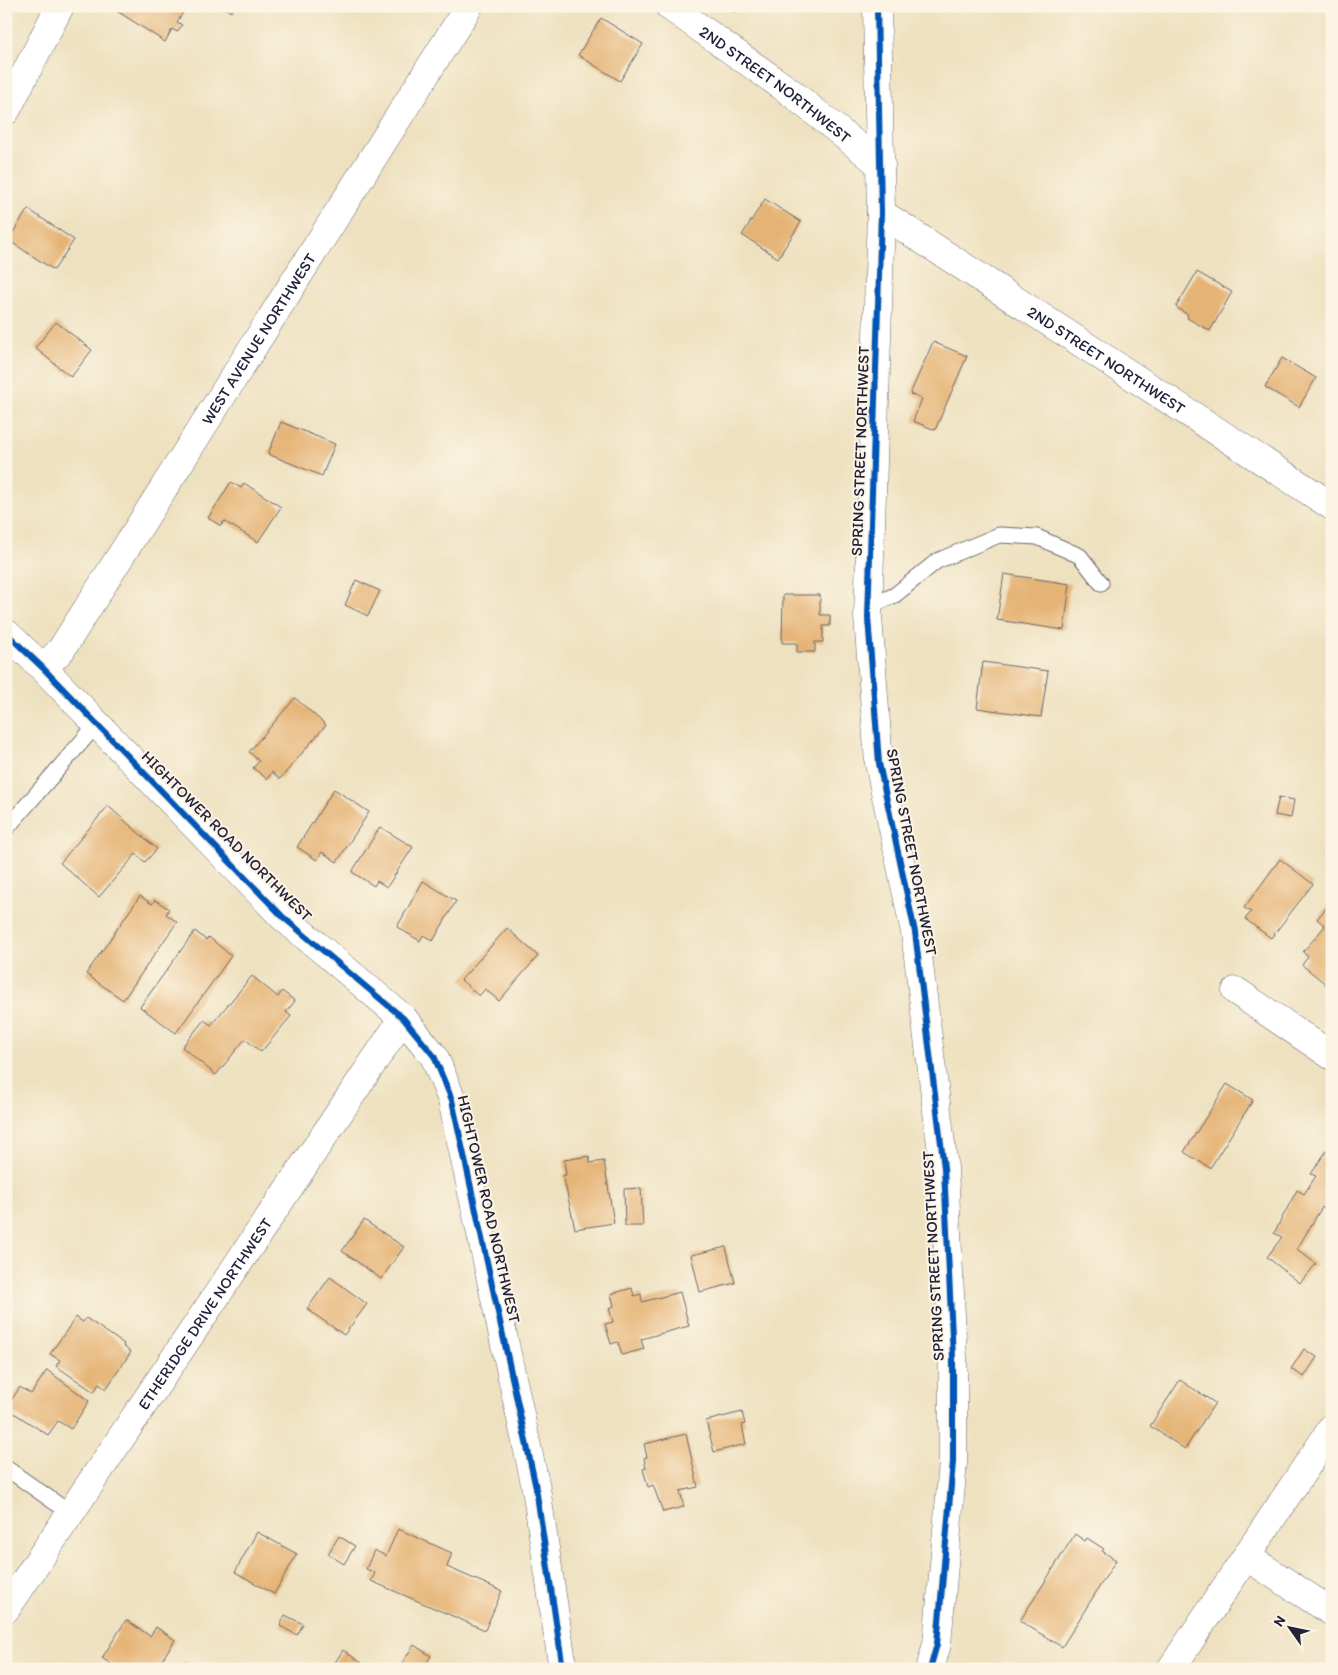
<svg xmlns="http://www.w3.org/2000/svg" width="1338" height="1675" font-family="Itim,sans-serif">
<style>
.building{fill:#e5b374}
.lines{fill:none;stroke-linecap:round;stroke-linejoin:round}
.service-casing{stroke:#69656a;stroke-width:17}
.minor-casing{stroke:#69656a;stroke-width:29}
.tertiary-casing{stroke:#69656a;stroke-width:29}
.service{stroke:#fff;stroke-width:15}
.minor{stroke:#fff;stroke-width:28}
.tertiary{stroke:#fff;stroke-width:28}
.cycleway-casing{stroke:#fcf5e5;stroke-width:9}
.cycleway{stroke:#0057b8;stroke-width:6}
.labels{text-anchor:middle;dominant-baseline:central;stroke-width:4;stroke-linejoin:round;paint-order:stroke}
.street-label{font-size:16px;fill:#22223b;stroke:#fcf5e5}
</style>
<rect width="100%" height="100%" fill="#fcf5e5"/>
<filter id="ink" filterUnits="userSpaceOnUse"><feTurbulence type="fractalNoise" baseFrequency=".02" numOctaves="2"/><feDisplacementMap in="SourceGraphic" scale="10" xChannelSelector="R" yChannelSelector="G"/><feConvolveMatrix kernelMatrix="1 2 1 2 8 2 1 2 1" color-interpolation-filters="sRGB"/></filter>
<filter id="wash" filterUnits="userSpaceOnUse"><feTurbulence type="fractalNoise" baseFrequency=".0096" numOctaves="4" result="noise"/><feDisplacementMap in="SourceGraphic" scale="20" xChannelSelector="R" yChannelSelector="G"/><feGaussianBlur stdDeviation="1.12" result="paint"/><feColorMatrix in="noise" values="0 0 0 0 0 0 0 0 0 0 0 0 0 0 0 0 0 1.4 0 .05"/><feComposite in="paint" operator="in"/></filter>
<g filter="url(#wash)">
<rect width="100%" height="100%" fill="#eee1c0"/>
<g id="blocks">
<g class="building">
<path d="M 116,6 L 176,6 L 184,11 L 177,22 L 182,25 L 177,32 L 172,29 L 165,42 L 114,9 Z"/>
<path d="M 222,6 L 234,6 L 231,12 Z"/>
<path d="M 725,6 L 737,6 L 734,12 Z"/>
<path d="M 601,18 L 643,44 L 620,81 L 578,55 Z"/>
<path d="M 765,199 L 801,222 L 778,258 L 742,235 Z"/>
<path d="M 28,209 L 74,240 L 54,270 L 8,240 Z"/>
<path d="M 1197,272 L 1232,292 L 1210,331 L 1187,318 L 1188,315 L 1176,307 Z"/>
<path d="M 56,322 L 92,350 L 71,377 L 35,348 Z"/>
<path d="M 933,342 L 967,356 L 935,430 L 913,421 L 922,399 L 910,394 Z"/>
<path d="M 1282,358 L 1316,378 L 1299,407 L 1265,387 Z"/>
<path d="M 281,422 L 335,444 L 322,476 L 268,454 Z"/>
<path d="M 231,482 L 241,488 L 244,483 L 281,507 L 258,542 L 224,521 L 221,526 L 208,518 Z"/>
<path d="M 1004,574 L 1070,584 L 1064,630 L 997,620 Z"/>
<path d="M 356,580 L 380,591 L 368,616 L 345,605 Z"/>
<path d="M 783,595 L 820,595 L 820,615 L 830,615 L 830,626 L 823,626 L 823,642 L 815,642 L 815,652 L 797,652 L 797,643 L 782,643 Z"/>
<path d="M 983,662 L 1048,671 L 1041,717 L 977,708 Z"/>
<path d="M 295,698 L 326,725 L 280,779 L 272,772 L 267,779 L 253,768 L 259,761 L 249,752 Z"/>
<path d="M 334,789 L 369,812 L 337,862 L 322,852 L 317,860 L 297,847 Z"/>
<path d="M 1279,797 L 1294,800 L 1291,818 L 1275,815 Z"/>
<path d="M 108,806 L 157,849 L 145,862 L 136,854 L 99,897 L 60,863 Z"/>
<path d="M 380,827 L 413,847 L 387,887 L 377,881 L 374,886 L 352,872 Z"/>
<path d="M 1280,859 L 1313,884 L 1271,938 L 1245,919 L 1251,912 L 1244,908 Z"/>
<path d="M 423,881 L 456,901 L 433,941 L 423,935 L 420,941 L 397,927 Z"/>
<path d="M 140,896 L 152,904 L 155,900 L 169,909 L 166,914 L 177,922 L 123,1000 L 86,974 Z"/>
<path d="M 1332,901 L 1332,979 L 1327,985 L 1302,965 L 1308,957 L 1303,952 L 1325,926 L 1317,919 Z"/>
<path d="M 507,928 L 538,956 L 499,1001 L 485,989 L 479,996 L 461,980 Z"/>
<path d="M 195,931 L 206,940 L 209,937 L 231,956 L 176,1033 L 140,1007 Z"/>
<path d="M 252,976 L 278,997 L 282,991 L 295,1001 L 286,1012 L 291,1016 L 261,1052 L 245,1039 L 216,1075 L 182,1047 L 204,1020 L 211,1025 Z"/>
<path d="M 1227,1084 L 1253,1100 L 1210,1168 L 1184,1152 Z"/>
<path d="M 1329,1147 L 1332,1149 L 1332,1213 L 1322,1207 L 1297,1249 L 1316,1264 L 1300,1283 L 1267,1257 L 1282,1237 L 1274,1233 L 1297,1190 L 1304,1194 L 1316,1176 L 1311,1174 Z"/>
<path d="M 589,1156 L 590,1163 L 604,1161 L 614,1223 L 575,1229 L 563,1175 L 566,1175 L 564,1160 Z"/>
<path d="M 641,1188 L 643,1226 L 625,1226 L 624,1189 Z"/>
<path d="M 364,1220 L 404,1247 L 381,1279 L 342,1251 Z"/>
<path d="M 726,1247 L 735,1283 L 700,1292 L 691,1255 Z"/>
<path d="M 330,1277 L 367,1304 L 344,1335 L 307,1309 Z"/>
<path d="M 632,1288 L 634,1296 L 641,1294 L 642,1302 L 680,1292 L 689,1326 L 641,1339 L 644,1349 L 622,1355 L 618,1342 L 611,1344 L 605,1324 L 613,1322 L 609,1308 L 614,1306 L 611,1294 Z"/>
<path d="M 76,1317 L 83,1322 L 86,1318 L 124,1344 L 123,1346 L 131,1352 L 106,1389 L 99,1384 L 94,1392 L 56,1366 L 60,1360 L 50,1354 Z"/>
<path d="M 1304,1349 L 1317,1357 L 1304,1377 L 1291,1369 Z"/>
<path d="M 47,1370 L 89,1401 L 71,1429 L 58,1421 L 48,1435 L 6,1408 L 20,1387 L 31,1394 Z"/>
<path d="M 1180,1380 L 1215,1403 L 1185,1449 L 1150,1426 Z"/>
<path d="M 742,1412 L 745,1424 L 742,1425 L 746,1444 L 714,1452 L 706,1421 Z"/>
<path d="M 686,1434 L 698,1487 L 680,1491 L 684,1507 L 663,1512 L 653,1485 L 648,1487 L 643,1469 L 646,1468 L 644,1458 L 647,1457 L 644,1444 Z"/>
<path d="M 398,1529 L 452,1553 L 447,1567 L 502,1591 L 485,1630 L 371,1581 L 375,1573 L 366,1569 L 374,1550 L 386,1556 Z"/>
<path d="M 257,1532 L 297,1554 L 274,1594 L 235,1572 Z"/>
<path d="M 1075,1534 L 1085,1541 L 1087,1538 L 1104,1549 L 1102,1551 L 1116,1560 L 1062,1647 L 1020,1621 Z"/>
<path d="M 339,1536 L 355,1546 L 344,1564 L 328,1554 Z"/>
<path d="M 285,1615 L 303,1624 L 297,1635 L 280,1626 Z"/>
<path d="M 126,1620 L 150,1636 L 156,1627 L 175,1640 L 156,1669 L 118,1669 L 102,1658 Z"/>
<path d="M 414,1645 L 431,1656 L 423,1669 L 404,1669 L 400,1666 Z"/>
<path d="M 343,1650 L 370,1669 L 331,1669 Z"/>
<path d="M 185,1661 L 197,1669 L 180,1669 Z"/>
</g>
</g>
</g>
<g filter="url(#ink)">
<use href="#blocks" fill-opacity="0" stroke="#69656a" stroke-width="1"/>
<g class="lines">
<defs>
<g id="service">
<path d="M 868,607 L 895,595 L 937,561 L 999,535 L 1037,537 L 1080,556 L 1101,583"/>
<path d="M 6,829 L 97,724"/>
<path d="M 6,1468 L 70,1513"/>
</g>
<g id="minor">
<path id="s1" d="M 669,6 L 789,91 L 881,165"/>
<path d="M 877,6 L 881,213 L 868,617 L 879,763 L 915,932 L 944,1168 L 953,1358 L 953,1462 L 937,1644 L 930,1669"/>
<path d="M 6,111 L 60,6"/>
<path id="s2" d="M 881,213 L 1332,506"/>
<path id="s3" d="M 43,668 L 61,650 L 469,6"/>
<path d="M 1236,991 L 1332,1056"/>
<path d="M 1247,1557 L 1332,1612"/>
<path id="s4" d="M 6,1609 L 403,1018"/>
<path d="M 1171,1669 L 1332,1428"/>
</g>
<path id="tertiary" d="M 6,633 L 43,668 L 283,917 L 403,1018 L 434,1056 L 452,1100 L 536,1488 L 563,1669"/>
</defs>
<use href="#service" class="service-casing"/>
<use href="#minor" class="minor-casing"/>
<use href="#tertiary" class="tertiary-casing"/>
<use href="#service" class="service"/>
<use href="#minor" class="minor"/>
<use href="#tertiary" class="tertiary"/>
<defs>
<g id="cycleway">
<path d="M 877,6 L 881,213 L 868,617 L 879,763 L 915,932 L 944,1168 L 953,1358 L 953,1462 L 937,1644 L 930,1669"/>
<path d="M 6,633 L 43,668 L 283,917 L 403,1018 L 434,1056 L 452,1100 L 536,1488 L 563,1669"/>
</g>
</defs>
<use href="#cycleway" class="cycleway-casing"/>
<use href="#cycleway" class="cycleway"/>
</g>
</g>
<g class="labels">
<g class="street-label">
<text stroke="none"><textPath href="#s1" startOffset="132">2ND STREET NORTHWEST</textPath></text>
<text stroke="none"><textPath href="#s3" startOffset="394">WEST AVENUE NORTHWEST</textPath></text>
<text stroke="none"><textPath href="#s2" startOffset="269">2ND STREET NORTHWEST</textPath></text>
<text transform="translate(860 451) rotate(-88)">SPRING STREET NORTHWEST</text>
<text transform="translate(227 836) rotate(45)">HIGHTOWER ROAD NORTHWEST</text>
<text transform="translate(912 852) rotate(79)">SPRING STREET NORTHWEST</text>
<text transform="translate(489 1209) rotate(77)">HIGHTOWER ROAD NORTHWEST</text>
<text transform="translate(933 1256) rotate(-93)">SPRING STREET NORTHWEST</text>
<text stroke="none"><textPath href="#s4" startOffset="356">ETHERIDGE DRIVE NORTHWEST</textPath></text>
</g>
</g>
<rect width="1338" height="1675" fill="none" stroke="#fcf5e5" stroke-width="25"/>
<g transform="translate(1290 1628) rotate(303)" stroke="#fcf5e5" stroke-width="4" paint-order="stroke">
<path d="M0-4L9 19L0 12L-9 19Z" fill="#22223b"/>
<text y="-8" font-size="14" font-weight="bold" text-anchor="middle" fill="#22223b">N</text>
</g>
</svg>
